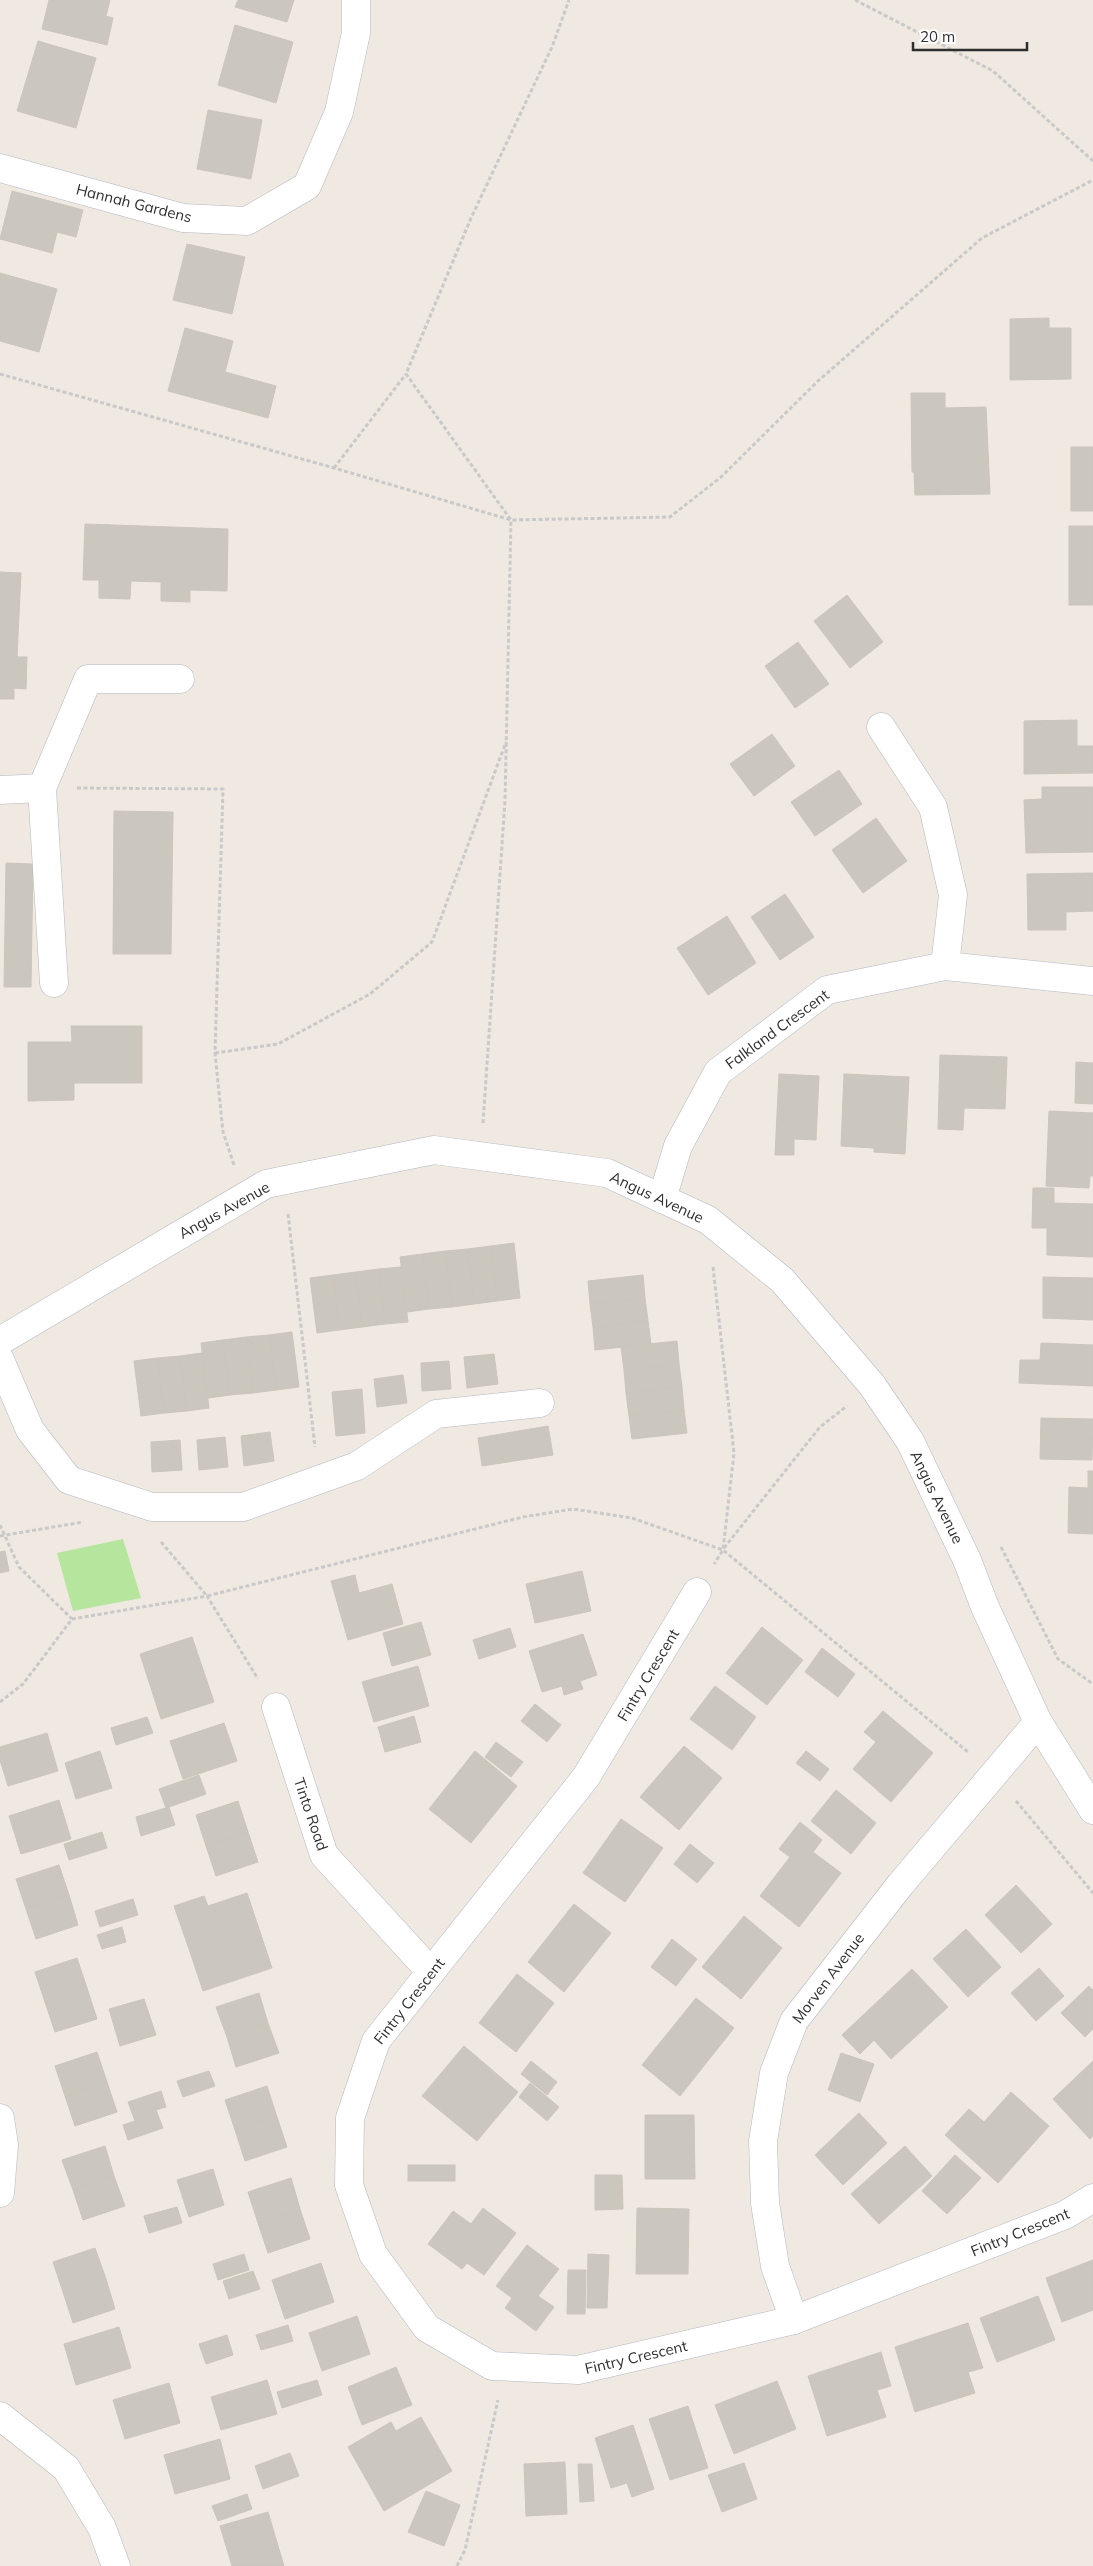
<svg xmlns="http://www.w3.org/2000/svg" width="1093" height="2566" font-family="Mulish,sans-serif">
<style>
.green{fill:#b6e59e}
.building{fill:#cbc7bf;stroke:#cbc5ba}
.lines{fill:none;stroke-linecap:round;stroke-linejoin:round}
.minor-casing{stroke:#b4b7c1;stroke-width:29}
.path{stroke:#c9c9c9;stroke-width:3;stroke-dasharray:4 2.5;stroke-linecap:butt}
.minor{stroke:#fff;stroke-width:28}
.labels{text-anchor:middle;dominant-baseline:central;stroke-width:4;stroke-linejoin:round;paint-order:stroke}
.street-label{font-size:15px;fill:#2e2e2e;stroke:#fff}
</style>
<rect width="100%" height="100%" fill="#efe9e1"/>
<path class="green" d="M 123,1539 L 141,1598 L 73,1611 L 57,1553 Z"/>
<g class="building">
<path d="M 49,0 L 110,0 L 106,16 L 113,18 L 107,45 L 42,29 Z"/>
<path d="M 238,0 L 294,0 L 287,22 L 235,7 Z"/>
<path d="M 235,25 L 293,42 L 276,103 L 218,85 Z"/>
<path d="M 38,41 L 96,58 L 76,128 L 17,111 Z"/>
<path d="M 208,110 L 262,120 L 251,179 L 197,169 Z"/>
<path d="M 12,191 L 83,210 L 76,237 L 57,232 L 52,253 L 0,239 Z"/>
<path d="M 187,244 L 245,257 L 232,314 L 173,300 Z"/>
<path d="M 0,273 L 57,289 L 39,352 L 0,341 Z"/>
<path d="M 1049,318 L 1049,328 L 1071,328 L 1071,379 L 1010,380 L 1010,319 Z"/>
<path d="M 185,328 L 233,341 L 225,372 L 276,386 L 268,418 L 168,391 Z"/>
<path d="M 911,393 L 945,393 L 945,408 L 986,407 L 990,494 L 915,495 L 914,472 L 912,472 Z"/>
<rect x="1071" y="447" width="22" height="64"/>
<path d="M 85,524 L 228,529 L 227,591 L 190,590 L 190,602 L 161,601 L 161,582 L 131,581 L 130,599 L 99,598 L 99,580 L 83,580 Z"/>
<rect x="1069" y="526" width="24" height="79"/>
<path d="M 0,572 L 21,573 L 17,657 L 27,657 L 26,689 L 14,688 L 14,699 L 0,699 Z"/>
<path d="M 847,595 L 883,642 L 850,668 L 814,621 Z"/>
<path d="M 798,642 L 829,684 L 795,708 L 765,666 Z"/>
<path d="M 1077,720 L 1077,746 L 1093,746 L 1093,773 L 1024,774 L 1024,721 Z"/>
<path d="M 772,734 L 795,766 L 754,796 L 730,764 Z"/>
<path d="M 839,770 L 862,804 L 815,836 L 791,802 Z"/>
<path d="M 1042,787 L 1093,787 L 1093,852 L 1026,853 L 1024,800 L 1042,799 Z"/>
<path d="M 114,811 L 173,812 L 171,954 L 113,954 Z"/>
<path d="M 876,818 L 907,861 L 863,893 L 832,850 Z"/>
<path d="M 6,863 L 33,864 L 31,987 L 4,987 Z"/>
<path d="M 1093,873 L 1093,911 L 1066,912 L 1066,930 L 1028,930 L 1027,874 Z"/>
<path d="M 785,894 L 814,937 L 780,960 L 751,917 Z"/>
<path d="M 727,916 L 756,963 L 708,995 L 677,948 Z"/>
<path d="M 71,1026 L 142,1026 L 142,1083 L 74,1083 L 74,1100 L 28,1101 L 28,1042 L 72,1042 Z"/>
<path d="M 940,1055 L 1007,1057 L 1005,1109 L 964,1108 L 963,1130 L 938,1129 Z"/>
<path d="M 1076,1062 L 1093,1063 L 1093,1104 L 1075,1103 Z"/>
<path d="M 779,1074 L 819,1076 L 816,1140 L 794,1139 L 794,1155 L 775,1155 Z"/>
<path d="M 844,1074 L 909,1077 L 905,1154 L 874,1152 L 874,1148 L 841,1146 Z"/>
<path d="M 1049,1111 L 1093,1113 L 1093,1176 L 1090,1176 L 1089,1188 L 1046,1186 Z"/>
<path d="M 1033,1188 L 1054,1188 L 1054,1203 L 1093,1204 L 1093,1257 L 1047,1255 L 1047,1228 L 1032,1228 Z"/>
<path d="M 514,1243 L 520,1298 L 497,1301 L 491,1246 Z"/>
<path d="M 491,1246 L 497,1301 L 474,1304 L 468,1249 Z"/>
<path d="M 468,1249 L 474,1304 L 452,1307 L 445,1251 Z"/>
<path d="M 445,1251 L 452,1307 L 429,1309 L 422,1254 Z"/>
<path d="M 422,1254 L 429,1309 L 407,1312 L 400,1257 Z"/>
<path d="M 401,1267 L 408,1322 L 385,1324 L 379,1269 Z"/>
<path d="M 379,1269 L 385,1324 L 362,1327 L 356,1272 Z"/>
<path d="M 356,1272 L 362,1327 L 339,1330 L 333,1275 Z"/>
<path d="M 333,1275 L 339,1330 L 317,1333 L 310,1278 Z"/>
<path d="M 643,1275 L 645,1298 L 590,1304 L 588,1281 Z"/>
<path d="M 1043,1277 L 1093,1278 L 1093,1320 L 1043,1318 Z"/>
<path d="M 645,1298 L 648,1321 L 593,1327 L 590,1304 Z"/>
<path d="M 648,1321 L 651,1344 L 595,1350 L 593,1327 Z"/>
<path d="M 292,1332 L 299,1387 L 276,1390 L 269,1335 Z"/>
<path d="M 269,1335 L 276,1390 L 253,1393 L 246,1337 Z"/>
<path d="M 246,1337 L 253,1393 L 230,1395 L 223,1340 Z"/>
<path d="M 223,1340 L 230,1395 L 208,1398 L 201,1343 Z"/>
<path d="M 677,1341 L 679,1364 L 624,1370 L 621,1347 Z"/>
<path d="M 1041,1343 L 1093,1345 L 1093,1386 L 1019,1383 L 1020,1360 L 1040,1360 Z"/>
<path d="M 202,1353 L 209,1408 L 187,1411 L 180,1356 Z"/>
<path d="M 494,1354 L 498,1384 L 467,1388 L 464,1357 Z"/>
<path d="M 180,1356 L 187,1411 L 164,1413 L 157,1358 Z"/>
<path d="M 157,1358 L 164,1413 L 141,1416 L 134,1361 Z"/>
<path d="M 449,1361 L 451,1389 L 422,1391 L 421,1363 Z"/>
<path d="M 679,1364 L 682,1387 L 626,1393 L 624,1370 Z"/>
<path d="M 403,1375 L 407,1403 L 377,1407 L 374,1379 Z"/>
<path d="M 682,1387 L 684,1410 L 629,1416 L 626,1393 Z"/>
<path d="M 362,1389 L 365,1433 L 336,1436 L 332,1392 Z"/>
<path d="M 684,1410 L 687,1433 L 632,1439 L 629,1416 Z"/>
<path d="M 1041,1418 L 1093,1419 L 1092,1460 L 1040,1459 Z"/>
<path d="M 548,1426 L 553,1455 L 482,1466 L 478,1438 Z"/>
<path d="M 270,1432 L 274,1461 L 244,1466 L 241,1436 Z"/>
<path d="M 225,1437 L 228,1467 L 199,1470 L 197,1440 Z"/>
<path d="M 180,1440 L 182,1470 L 152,1472 L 151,1442 Z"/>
<path d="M 1088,1471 L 1093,1471 L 1093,1534 L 1068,1533 L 1069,1487 L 1088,1488 Z"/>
<path d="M 5,1551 L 9,1571 L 0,1573 L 0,1552 Z"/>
<path d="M 582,1571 L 591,1611 L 535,1623 L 526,1584 Z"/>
<path d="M 355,1575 L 359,1593 L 392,1584 L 403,1624 L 348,1640 L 331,1581 Z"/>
<path d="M 421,1622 L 431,1655 L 392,1666 L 383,1633 Z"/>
<path d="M 762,1627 L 803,1660 L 767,1705 L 726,1673 Z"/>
<path d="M 510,1628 L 516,1647 L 479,1659 L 473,1640 Z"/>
<path d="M 583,1634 L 597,1675 L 580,1681 L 583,1689 L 564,1695 L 562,1686 L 542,1692 L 529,1651 Z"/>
<path d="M 192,1637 L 214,1702 L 161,1719 L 140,1654 Z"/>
<path d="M 822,1648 L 855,1674 L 838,1697 L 805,1672 Z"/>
<path d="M 418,1666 L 429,1706 L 374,1722 L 362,1682 Z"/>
<path d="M 715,1686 L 756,1717 L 732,1750 L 690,1719 Z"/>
<path d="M 535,1704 L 561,1725 L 547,1742 L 521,1721 Z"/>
<path d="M 883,1711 L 933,1753 L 891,1802 L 853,1769 L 876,1742 L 864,1732 Z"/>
<path d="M 414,1716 L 421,1742 L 385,1752 L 378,1727 Z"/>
<path d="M 147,1717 L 153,1733 L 116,1745 L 111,1728 Z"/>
<path d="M 224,1723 L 237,1761 L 183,1779 L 170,1741 Z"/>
<path d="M 47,1733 L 58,1771 L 8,1786 L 0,1760 L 0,1747 Z"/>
<path d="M 496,1742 L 523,1762 L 511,1777 L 485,1757 Z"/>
<path d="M 684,1746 L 722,1778 L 679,1830 L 640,1797 Z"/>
<path d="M 100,1751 L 112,1788 L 76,1799 L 65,1763 Z"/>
<path d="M 475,1751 L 517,1786 L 471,1843 L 429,1809 Z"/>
<path d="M 806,1751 L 829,1769 L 820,1781 L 796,1763 Z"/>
<path d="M 199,1775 L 206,1794 L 166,1808 L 159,1789 Z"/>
<path d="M 836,1790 L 876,1823 L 851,1854 L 811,1821 Z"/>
<path d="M 59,1800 L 71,1839 L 21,1854 L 9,1816 Z"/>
<path d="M 238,1801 L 248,1832 L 206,1846 L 196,1815 Z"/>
<path d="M 169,1807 L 175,1825 L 141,1836 L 136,1817 Z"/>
<path d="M 621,1819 L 663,1848 L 625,1902 L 583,1873 Z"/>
<path d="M 800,1822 L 822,1840 L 813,1852 L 841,1873 L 799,1927 L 760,1896 L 790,1857 L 779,1849 Z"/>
<path d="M 102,1832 L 107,1848 L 69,1860 L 64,1844 Z"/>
<path d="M 248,1832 L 258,1862 L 216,1876 L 206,1846 Z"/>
<path d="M 690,1844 L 714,1863 L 697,1883 L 674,1864 Z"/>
<path d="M 59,1865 L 69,1895 L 26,1909 L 16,1879 Z"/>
<path d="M 1016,1885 L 1052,1924 L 1021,1953 L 985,1915 Z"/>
<path d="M 247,1893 L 258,1926 L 189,1949 L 174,1906 L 204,1896 L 208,1906 Z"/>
<path d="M 69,1895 L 78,1925 L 36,1939 L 26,1909 Z"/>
<path d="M 133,1899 L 138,1915 L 100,1927 L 95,1911 Z"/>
<path d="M 574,1904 L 611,1933 L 564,1992 L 528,1962 Z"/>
<path d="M 744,1916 L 782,1948 L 741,1999 L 702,1967 Z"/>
<path d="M 258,1926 L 272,1968 L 203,1991 L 189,1949 Z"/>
<path d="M 122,1927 L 126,1942 L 102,1949 L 97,1935 Z"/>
<path d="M 966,1929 L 1001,1967 L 968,1997 L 933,1959 Z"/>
<path d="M 672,1939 L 697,1959 L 676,1986 L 651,1967 Z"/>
<path d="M 77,1958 L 87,1988 L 45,2002 L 35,1972 Z"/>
<path d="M 1039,1968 L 1064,1996 L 1036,2021 L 1011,1993 Z"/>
<path d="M 912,1969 L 948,2007 L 891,2059 L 874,2040 L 860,2054 L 842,2035 Z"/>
<path d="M 517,1974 L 554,2003 L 516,2052 L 479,2023 Z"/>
<path d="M 1089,1986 L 1093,1990 L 1093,2029 L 1085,2037 L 1061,2013 Z"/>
<path d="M 87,1988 L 97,2019 L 55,2032 L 45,2002 Z"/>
<path d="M 259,1993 L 268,2023 L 227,2037 L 216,2007 Z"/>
<path d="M 696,1998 L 734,2028 L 680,2096 L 642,2065 Z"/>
<path d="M 144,1999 L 156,2035 L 120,2046 L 109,2009 Z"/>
<path d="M 268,2023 L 279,2053 L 236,2067 L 227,2037 Z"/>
<path d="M 464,2046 L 518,2092 L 477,2141 L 422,2096 Z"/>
<path d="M 97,2052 L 107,2082 L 65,2096 L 55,2066 Z"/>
<path d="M 841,2053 L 874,2064 L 860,2102 L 828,2090 Z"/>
<path d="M 531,2061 L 557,2082 L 547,2095 L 521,2074 Z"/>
<path d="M 1093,2061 L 1093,2136 L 1090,2139 L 1053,2099 Z"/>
<path d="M 209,2071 L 215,2086 L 183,2097 L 177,2081 Z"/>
<path d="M 107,2082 L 117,2112 L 75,2126 L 65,2096 Z"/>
<path d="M 530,2083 L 559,2107 L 547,2121 L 519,2097 Z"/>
<path d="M 267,2086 L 277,2117 L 235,2130 L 225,2100 Z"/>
<path d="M 161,2091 L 166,2107 L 156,2110 L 163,2128 L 128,2140 L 123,2125 L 135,2121 L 128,2102 Z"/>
<path d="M 1011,2092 L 1049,2126 L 998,2183 L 945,2135 L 969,2109 L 984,2122 Z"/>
<path d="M 859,2113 L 887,2143 L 843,2185 L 815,2155 Z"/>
<path d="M 645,2115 L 694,2115 L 695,2179 L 645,2179 Z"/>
<path d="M 277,2117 L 287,2147 L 245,2161 L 235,2130 Z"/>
<path d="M 105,2146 L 114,2176 L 73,2190 L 62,2160 Z"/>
<path d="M 905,2146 L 932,2176 L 879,2224 L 851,2194 Z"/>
<path d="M 955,2155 L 981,2178 L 947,2214 L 922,2191 Z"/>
<rect x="408" y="2165" width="47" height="16"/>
<path d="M 213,2169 L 224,2205 L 189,2217 L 177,2180 Z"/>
<path d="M 595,2175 L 622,2175 L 623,2209 L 595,2210 Z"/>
<path d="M 114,2176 L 125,2206 L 83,2220 L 73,2190 Z"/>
<path d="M 291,2178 L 300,2209 L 258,2223 L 248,2192 Z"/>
<path d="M 177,2207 L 182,2223 L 149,2233 L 144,2216 Z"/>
<path d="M 483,2208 L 516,2233 L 484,2275 L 467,2263 L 462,2269 L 428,2244 L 453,2211 L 471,2224 Z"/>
<path d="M 637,2208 L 689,2209 L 688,2274 L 636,2274 Z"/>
<path d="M 300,2209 L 310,2239 L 268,2253 L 258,2223 Z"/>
<path d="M 527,2245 L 559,2269 L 538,2296 L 554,2307 L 536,2331 L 505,2308 L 512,2298 L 496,2286 Z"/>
<path d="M 95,2248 L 106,2279 L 63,2292 L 53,2262 Z"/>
<path d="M 244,2254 L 249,2270 L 218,2280 L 213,2264 Z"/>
<path d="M 588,2254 L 609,2255 L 607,2308 L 587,2308 Z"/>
<path d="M 1093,2260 L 1093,2310 L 1062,2322 L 1046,2278 Z"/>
<path d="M 321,2263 L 334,2302 L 285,2319 L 272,2280 Z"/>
<path d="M 568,2270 L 586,2270 L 585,2314 L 567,2314 Z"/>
<path d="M 253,2271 L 260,2289 L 229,2299 L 223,2281 Z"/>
<path d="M 106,2279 L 115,2309 L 73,2323 L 63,2292 Z"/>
<path d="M 1038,2296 L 1055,2340 L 997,2362 L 980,2318 Z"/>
<path d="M 357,2316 L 370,2354 L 322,2371 L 309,2333 Z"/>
<path d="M 968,2323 L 983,2368 L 968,2372 L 975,2393 L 915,2412 L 895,2347 Z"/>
<path d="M 288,2325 L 293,2341 L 261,2350 L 256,2335 Z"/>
<path d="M 119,2327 L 131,2368 L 76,2385 L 64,2344 Z"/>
<path d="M 227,2335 L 233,2355 L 206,2364 L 199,2344 Z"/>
<path d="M 881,2352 L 891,2386 L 877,2390 L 886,2417 L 827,2436 L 808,2376 Z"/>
<path d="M 396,2367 L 412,2405 L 362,2425 L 348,2387 Z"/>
<path d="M 267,2380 L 277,2414 L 221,2430 L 211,2397 Z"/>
<path d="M 317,2380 L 322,2395 L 282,2408 L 277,2392 Z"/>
<path d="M 777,2381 L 796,2429 L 734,2454 L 715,2405 Z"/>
<path d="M 169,2383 L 180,2423 L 125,2439 L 113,2400 Z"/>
<path d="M 688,2406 L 708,2468 L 670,2480 L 649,2419 Z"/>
<path d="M 421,2417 L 452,2471 L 384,2511 L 348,2447 L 391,2422 L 396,2431 Z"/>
<path d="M 633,2425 L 654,2489 L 632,2497 L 627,2483 L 611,2488 L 595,2438 Z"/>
<path d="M 220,2439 L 230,2479 L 175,2494 L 164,2455 Z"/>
<path d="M 290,2453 L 299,2476 L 263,2489 L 255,2466 Z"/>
<path d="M 565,2462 L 567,2514 L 526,2516 L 524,2464 Z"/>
<path d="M 744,2463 L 757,2499 L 722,2512 L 708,2475 Z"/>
<path d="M 578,2464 L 592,2464 L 594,2501 L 580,2502 Z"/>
<path d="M 426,2491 L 460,2505 L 444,2546 L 408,2532 Z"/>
<path d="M 247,2494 L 252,2509 L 218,2521 L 212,2506 Z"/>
<path d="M 268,2512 L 284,2566 L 232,2566 L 220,2526 Z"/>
</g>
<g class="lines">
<defs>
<g id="minor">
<path d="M 0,168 L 183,218 L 247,221 L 307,186 L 339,112 L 356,33 L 356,0"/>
<path d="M 881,727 L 933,807 L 953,895 L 945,966"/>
<path d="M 0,790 L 42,788"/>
<path d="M 54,983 L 42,788 L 88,679 L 180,679"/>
<path d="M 662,1199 L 678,1146 L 718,1072 L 827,990 L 945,966 L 1093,981"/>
<path d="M 0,1341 L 266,1184 L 434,1150 L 607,1173 L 708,1220 L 782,1280 L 872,1385 L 910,1441 L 967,1560 L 985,1607 L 1038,1722 L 1093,1810"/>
<path d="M 0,1360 L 30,1430 L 69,1480 L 152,1507 L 243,1507 L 357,1466 L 436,1414 L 540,1403"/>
<path d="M 697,1592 L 586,1777 L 376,2041 L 350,2118 L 349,2185 L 373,2254 L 427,2328 L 492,2366 L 578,2370 L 794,2320 L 1065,2215 L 1093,2198"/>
<path d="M 276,1707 L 324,1855 L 431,1972"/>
<path d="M 0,2118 L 4,2145 L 0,2193"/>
<path d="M 794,2320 L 775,2266 L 765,2203 L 763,2141 L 774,2073 L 794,2021 L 900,1885 L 1038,1722"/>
<path d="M 0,2416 L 66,2468 L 102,2528 L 116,2566"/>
</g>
</defs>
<use href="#minor" class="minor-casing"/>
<g class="path">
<path d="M 855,0 L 993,71 L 1093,161"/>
<path d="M 0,374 L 334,468 L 511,520 L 670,517 L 721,477 L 818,381 L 982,238 L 1093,180"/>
<path d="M 334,468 L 406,374"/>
<path d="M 77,788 L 223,789 L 215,1053 L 223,1132 L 234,1165"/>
<path d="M 215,1053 L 278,1044 L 370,994 L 432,942 L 506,742"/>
<path d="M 483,1123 L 505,801 L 511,520 L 406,374 L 471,218 L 552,47 L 569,0"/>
<path d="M 288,1214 L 315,1447"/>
<path d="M 713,1267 L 734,1453 L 723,1550 L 714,1564"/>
<path d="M 0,1525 L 19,1567 L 72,1619"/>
<path d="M 0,1536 L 83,1522"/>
<path d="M 161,1542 L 207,1596 L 523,1517 L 573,1509 L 632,1518 L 723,1550 L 968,1752"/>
<path d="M 1001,1547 L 1058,1659 L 1093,1684"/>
<path d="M 724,1548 L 820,1427 L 847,1406"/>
<path d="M 0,1702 L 23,1684 L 72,1619 L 207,1596 L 258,1679"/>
<path d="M 1016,1801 L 1093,1893"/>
<path d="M 457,2566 L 465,2550 L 498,2400"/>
</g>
<use href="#minor" class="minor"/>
</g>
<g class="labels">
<g class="street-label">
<text transform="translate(134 203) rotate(14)">Hannah Gardens</text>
<text transform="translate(777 1029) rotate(-36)">Falkland Crescent</text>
<text transform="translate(657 1197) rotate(25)">Angus Avenue</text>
<text transform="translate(224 1210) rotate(-29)">Angus Avenue</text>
<text transform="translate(937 1497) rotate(64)">Angus Avenue</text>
<text transform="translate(648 1675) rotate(-59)">Fintry Crescent</text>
<text transform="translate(311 1814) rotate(71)">Tinto Road</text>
<text transform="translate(828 1978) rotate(-53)">Morven Avenue</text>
<text transform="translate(409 2001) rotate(-52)">Fintry Crescent</text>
<text transform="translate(1020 2232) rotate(-22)">Fintry Crescent</text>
<text transform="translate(636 2357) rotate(-13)">Fintry Crescent</text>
</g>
</g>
<path d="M913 42v8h114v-8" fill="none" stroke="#2e2e2e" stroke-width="2.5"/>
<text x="920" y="42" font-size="15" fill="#2e2e2e" stroke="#ffffff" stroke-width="4" paint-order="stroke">20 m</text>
</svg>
